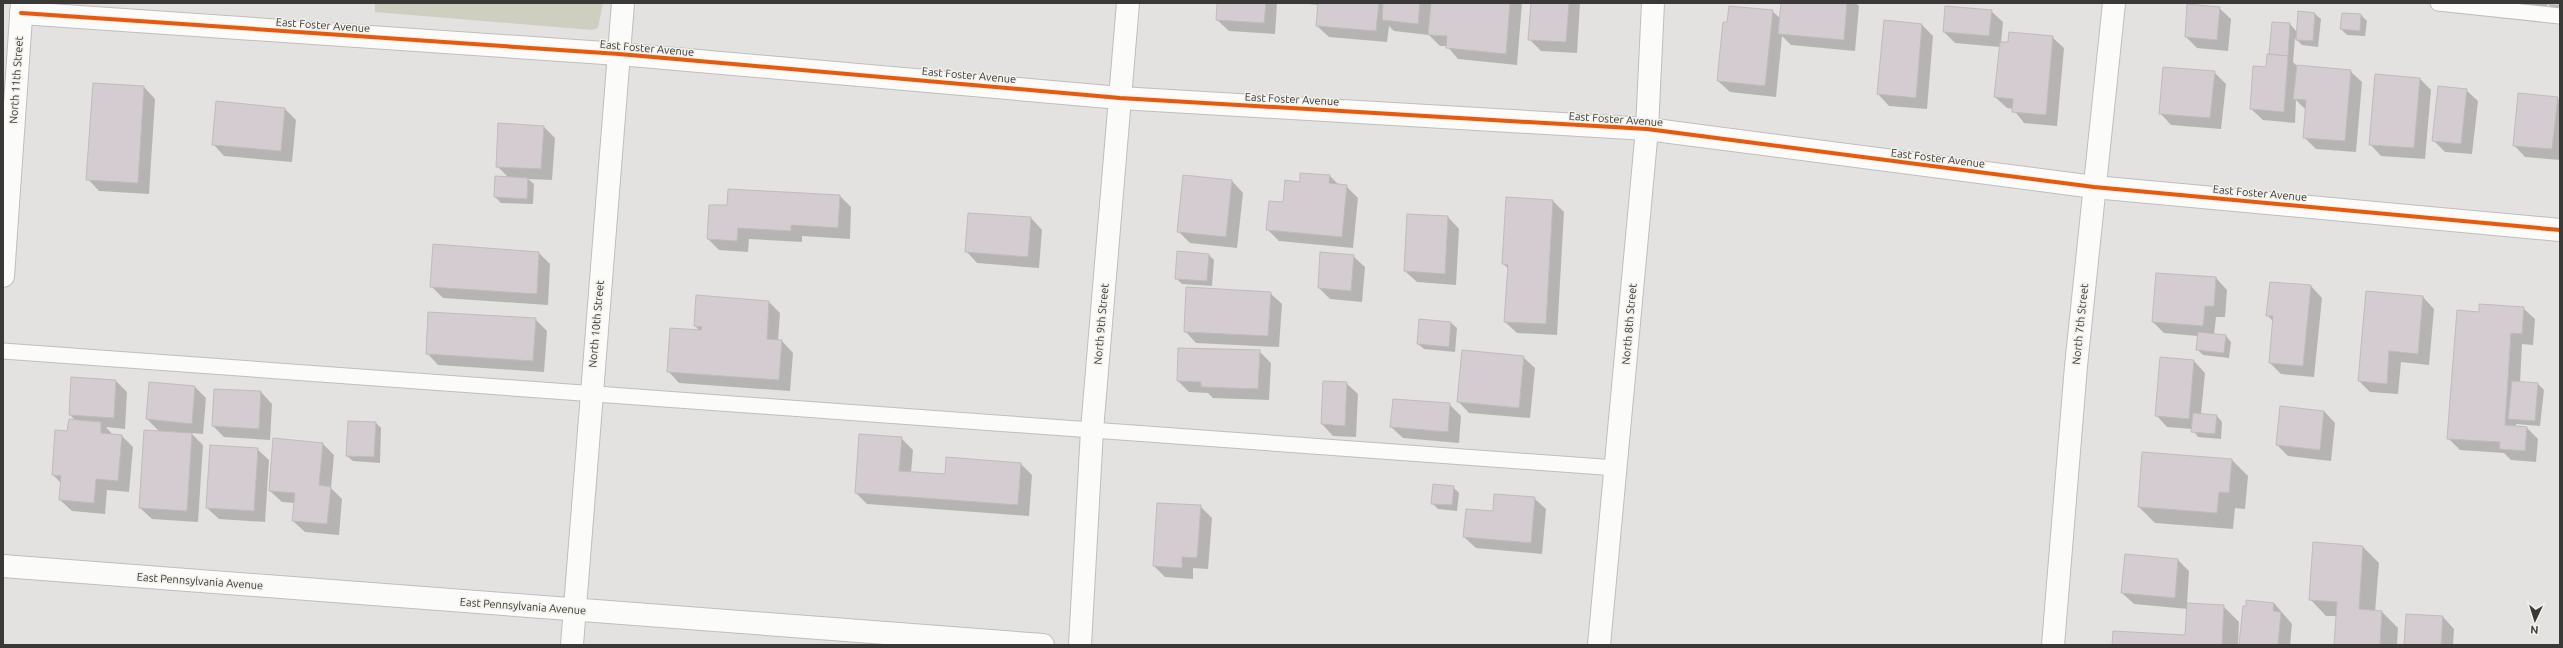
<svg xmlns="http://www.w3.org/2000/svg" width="2563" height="648" font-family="Ubuntu,sans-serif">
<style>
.green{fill:#cfcfc1}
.shadow{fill:#0003}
.building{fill:#d4ccd1;stroke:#bebcbc}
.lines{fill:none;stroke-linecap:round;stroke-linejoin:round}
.lane-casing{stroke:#bfbebc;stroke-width:17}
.street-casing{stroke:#bfbebc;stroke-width:24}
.secondary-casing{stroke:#bfbebc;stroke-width:24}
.lane{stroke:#fbfbfa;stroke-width:15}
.street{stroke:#fbfbfa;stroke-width:22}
.secondary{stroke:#fbfbfa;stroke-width:22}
.cycleway-casing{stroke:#f3f1eb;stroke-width:6}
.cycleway{stroke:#e8590c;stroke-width:4}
.labels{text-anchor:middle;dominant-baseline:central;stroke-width:3;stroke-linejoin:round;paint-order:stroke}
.street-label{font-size:11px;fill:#3a3937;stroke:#f3f1eb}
</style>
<rect width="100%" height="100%" fill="#e4e2e0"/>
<path class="green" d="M 375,3 L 603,3 L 598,28 L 592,30 L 375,12 Z"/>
<g class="shadow">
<path d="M 1218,3 L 1277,3 L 1275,34 L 1229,31 L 1217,20 Z"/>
<path d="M 1297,3 L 1522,3 L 1517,65 L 1458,59 L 1447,46 L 1440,46 L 1429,35 L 1394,31 L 1389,26 L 1387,42 L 1329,37 L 1317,26 L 1319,5 Z"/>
<path d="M 1532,3 L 1580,3 L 1577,53 L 1541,51 L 1529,39 Z"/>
<path d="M 1782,3 L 1856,3 L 1859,6 L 1855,51 L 1791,45 L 1782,36 L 1776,97 L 1730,92 L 1718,81 L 1728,24 L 1772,11 L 1781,19 Z"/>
<path d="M 2513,3 L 2560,3 L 2560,10 L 2554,10 L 2547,3 L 2547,8 L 2515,5 Z"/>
<path d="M 2219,8 L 2231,19 L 2228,51 L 2197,48 L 2186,37 Z"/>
<path d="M 1991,11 L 2003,22 L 2001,43 L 2052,37 L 2064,48 L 2057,126 L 2024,123 L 2013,109 L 2007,108 L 1995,97 L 2000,47 L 1955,43 L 1944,32 Z"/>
<path d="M 2299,12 L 2315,14 L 2321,19 L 2318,47 L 2302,45 L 2295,38 L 2293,62 L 2297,66 L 2350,71 L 2362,82 L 2356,152 L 2316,149 L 2304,137 L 2306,110 L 2296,100 L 2295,123 L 2263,120 L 2251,109 L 2270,55 L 2273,23 L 2290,24 L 2297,32 Z"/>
<path d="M 2343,14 L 2361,15 L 2367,21 L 2365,36 L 2347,35 L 2341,29 Z"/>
<path d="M 1884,21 L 1922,25 L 1933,36 L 1927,109 L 1889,106 L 1878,94 Z"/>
<path d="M 2214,72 L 2226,84 L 2221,129 L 2171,125 L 2160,113 Z"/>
<path d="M 2420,79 L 2431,90 L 2425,159 L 2381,156 L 2370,144 Z"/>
<path d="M 144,87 L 155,99 L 149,194 L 99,191 L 88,179 Z"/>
<path d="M 2466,90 L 2478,101 L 2472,154 L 2445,152 L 2433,140 Z"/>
<path d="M 2557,98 L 2560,101 L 2560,160 L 2525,157 L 2514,145 Z"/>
<path d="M 285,109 L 296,120 L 292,162 L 224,156 L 213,144 Z"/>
<path d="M 544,127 L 555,138 L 552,180 L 528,179 L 534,184 L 533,204 L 501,203 L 495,197 L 509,178 L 497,166 Z"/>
<path d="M 1330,176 L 1339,185 L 1346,186 L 1358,198 L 1353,248 L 1279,241 L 1267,229 L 1284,203 L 1301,183 Z"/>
<path d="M 1232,181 L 1243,193 L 1237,248 L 1190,243 L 1178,231 Z"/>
<path d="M 729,190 L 840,196 L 851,207 L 850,239 L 802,236 L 802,242 L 749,239 L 748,252 L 719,250 L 708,239 L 710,206 L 728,207 Z"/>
<path d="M 1553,201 L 1564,212 L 1557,335 L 1517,333 L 1505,322 L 1509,269 L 1503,264 Z"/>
<path d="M 1448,217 L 1459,229 L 1456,285 L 1417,282 L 1405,271 Z"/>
<path d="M 1031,218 L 1042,230 L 1039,268 L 977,263 L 966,251 Z"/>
<path d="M 434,246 L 539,253 L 550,264 L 548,305 L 443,298 L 431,286 Z"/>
<path d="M 1208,254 L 1214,260 L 1212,286 L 1182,284 L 1176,278 Z"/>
<path d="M 1353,256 L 1365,267 L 1362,302 L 1330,299 L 1319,288 Z"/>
<path d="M 2216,278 L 2227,290 L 2225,317 L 2216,317 L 2214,335 L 2226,336 L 2231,342 L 2229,358 L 2203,355 L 2197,349 L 2198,336 L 2164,333 L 2153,322 Z"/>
<path d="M 2311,286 L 2322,298 L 2314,377 L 2281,374 L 2270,363 L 2274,322 L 2267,315 Z"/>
<path d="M 2367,292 L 2423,297 L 2434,309 L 2429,365 L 2401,362 L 2398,394 L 2370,392 L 2359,381 Z"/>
<path d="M 1270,293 L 1282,304 L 1279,347 L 1196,343 L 1185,331 Z"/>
<path d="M 769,302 L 780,313 L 778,341 L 782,341 L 793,353 L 790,391 L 679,383 L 668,371 L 700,331 L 695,326 Z"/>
<path d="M 2523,308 L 2535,319 L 2533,345 L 2522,344 L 2520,383 L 2538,384 L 2544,390 L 2540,426 L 2516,424 L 2516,427 L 2527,428 L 2538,439 L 2536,462 L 2511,460 L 2504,453 L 2460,450 L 2448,438 L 2480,313 Z"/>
<path d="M 535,319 L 547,331 L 544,372 L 438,365 L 427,353 Z"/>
<path d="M 1420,320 L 1451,323 L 1457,328 L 1455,352 L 1424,349 L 1418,344 Z"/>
<path d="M 1259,351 L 1271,363 L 1269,400 L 1213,398 L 1208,393 L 1189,392 L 1178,381 Z"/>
<path d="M 1523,357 L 1535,368 L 1530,418 L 1469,413 L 1458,401 Z"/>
<path d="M 2194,361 L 2205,373 L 2201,414 L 2217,416 L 2222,422 L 2221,439 L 2198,437 L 2192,429 L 2167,427 L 2156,415 Z"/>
<path d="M 72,378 L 116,381 L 127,392 L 125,429 L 106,427 L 112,434 L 122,436 L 133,447 L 129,492 L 107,490 L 105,514 L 72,511 L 60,500 L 62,484 L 53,475 L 68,432 L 76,421 L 70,415 Z"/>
<path d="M 1324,382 L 1346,383 L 1358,394 L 1356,437 L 1333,436 L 1322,424 Z"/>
<path d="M 195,387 L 206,398 L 203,434 L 191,433 L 203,445 L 198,522 L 152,519 L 140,508 L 160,432 L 147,419 Z"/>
<path d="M 215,390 L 261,392 L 272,404 L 270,440 L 224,437 L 213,426 Z"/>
<path d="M 1449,404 L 1461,416 L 1459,443 L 1403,438 L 1391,427 Z"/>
<path d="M 2324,411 L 2335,423 L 2331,461 L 2288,456 L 2277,445 Z"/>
<path d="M 376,423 L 381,428 L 380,463 L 353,461 L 347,456 Z"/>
<path d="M 901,438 L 913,450 L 911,473 L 946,475 L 1021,464 L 1032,475 L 1029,516 L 867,504 L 856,493 Z"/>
<path d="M 323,444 L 334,455 L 331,488 L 342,499 L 339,535 L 305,532 L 293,521 L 295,503 L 282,502 L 270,491 Z"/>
<path d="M 257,449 L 269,460 L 265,522 L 219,519 L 207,508 Z"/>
<path d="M 2232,460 L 2248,476 L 2245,509 L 2235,508 L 2233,529 L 2155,523 L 2139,507 Z"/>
<path d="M 1453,487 L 1459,493 L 1457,511 L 1438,509 L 1432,503 Z"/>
<path d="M 1534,498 L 1546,509 L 1542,554 L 1476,548 L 1464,537 L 1494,513 Z"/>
<path d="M 1200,506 L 1212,518 L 1208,569 L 1193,568 L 1193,579 L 1165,577 L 1154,566 Z"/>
<path d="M 2363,547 L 2379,563 L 2375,612 L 2382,612 L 2398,628 L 2397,645 L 2335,645 L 2337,616 L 2326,616 L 2310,599 Z"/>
<path d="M 2126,555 L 2178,560 L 2189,571 L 2187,604 L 2223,606 L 2239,622 L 2238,645 L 2113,645 L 2186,636 L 2188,609 L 2134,604 L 2122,593 Z"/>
<path d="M 2274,603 L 2292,624 L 2290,645 L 2240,645 Z"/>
<path d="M 2443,617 L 2454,629 L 2453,645 L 2405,645 Z"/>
</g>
<g class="building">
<path d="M 1217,3 L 1266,3 L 1264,23 L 1216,20 Z"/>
<path d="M 1318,3 L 1379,3 L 1376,31 L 1316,26 Z"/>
<path d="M 1383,3 L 1420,3 L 1418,24 L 1382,20 Z"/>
<path d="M 1431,3 L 1510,3 L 1506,54 L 1446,48 L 1447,36 L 1428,35 Z"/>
<path d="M 1531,3 L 1569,3 L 1566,42 L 1528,40 Z"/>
<path d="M 1781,3 L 1847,3 L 1844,40 L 1778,34 Z"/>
<path d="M 2547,3 L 2560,3 L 2560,6 L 2547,4 Z"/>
<path d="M 2187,4 L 2220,7 L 2217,40 L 2185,37 Z"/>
<path d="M 1729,6 L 1773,10 L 1765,86 L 1717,81 L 1723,22 L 1727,22 Z"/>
<path d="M 1945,6 L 1992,10 L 1989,36 L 1943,32 Z"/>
<path d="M 2298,11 L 2315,13 L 2313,41 L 2296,40 Z"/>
<path d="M 2342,13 L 2361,14 L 2360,31 L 2340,29 Z"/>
<path d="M 1884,20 L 1922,24 L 1916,98 L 1877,94 Z"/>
<path d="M 2272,22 L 2290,23 L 2288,56 L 2269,54 Z"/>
<path d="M 2009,32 L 2053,36 L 2046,115 L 2012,112 L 2013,99 L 1994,97 L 2000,42 L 2008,42 Z"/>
<path d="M 2267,54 L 2288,56 L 2284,112 L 2250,109 L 2253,66 L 2266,67 Z"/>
<path d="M 2297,65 L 2351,70 L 2345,141 L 2303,138 L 2306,100 L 2293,99 Z"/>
<path d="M 2163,67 L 2215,71 L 2210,118 L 2159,114 Z"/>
<path d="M 2375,74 L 2420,78 L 2414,148 L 2369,145 Z"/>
<path d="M 93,83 L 144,86 L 138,183 L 86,180 Z"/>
<path d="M 2438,86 L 2467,89 L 2461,144 L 2432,141 Z"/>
<path d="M 2518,93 L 2558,97 L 2552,149 L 2513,146 Z"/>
<path d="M 216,101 L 285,108 L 281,151 L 212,145 Z"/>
<path d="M 498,123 L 544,126 L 541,169 L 496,167 Z"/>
<path d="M 1300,173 L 1330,175 L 1329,183 L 1347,185 L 1342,237 L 1266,230 L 1269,201 L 1283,202 L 1285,180 L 1300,182 Z"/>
<path d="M 1183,175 L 1232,180 L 1226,237 L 1177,232 Z"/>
<path d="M 495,176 L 528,178 L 527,199 L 494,197 Z"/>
<path d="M 728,189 L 840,195 L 838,228 L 791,225 L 791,231 L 738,228 L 737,241 L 707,239 L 709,205 L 727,205 Z"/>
<path d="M 1506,197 L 1553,200 L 1546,324 L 1504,322 L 1508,265 L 1502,264 Z"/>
<path d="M 968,213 L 1031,217 L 1028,257 L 965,252 Z"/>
<path d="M 1407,214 L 1448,216 L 1445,274 L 1404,271 Z"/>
<path d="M 433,244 L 539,252 L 537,294 L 430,287 Z"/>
<path d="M 1177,251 L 1209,254 L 1207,281 L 1175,279 Z"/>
<path d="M 1320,252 L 1354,255 L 1351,291 L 1318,288 Z"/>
<path d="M 2156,273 L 2216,277 L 2214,306 L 2205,306 L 2203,326 L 2152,322 Z"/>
<path d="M 2270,282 L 2311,285 L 2303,366 L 2269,363 L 2273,316 L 2266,316 Z"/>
<path d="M 1186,287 L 1271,292 L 1268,336 L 1184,332 Z"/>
<path d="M 2366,291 L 2423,296 L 2418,354 L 2389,351 L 2387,384 L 2358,381 Z"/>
<path d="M 696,295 L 769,301 L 767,339 L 782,340 L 779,380 L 667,372 L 670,328 L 701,330 L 702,327 L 694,326 Z"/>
<path d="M 2479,304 L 2524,307 L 2522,334 L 2511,333 L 2505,425 L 2527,427 L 2525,451 L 2499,449 L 2500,442 L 2447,439 L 2457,310 L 2479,312 Z"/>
<path d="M 428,312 L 536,318 L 533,361 L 426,354 Z"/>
<path d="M 1419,319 L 1451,322 L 1449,347 L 1417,344 Z"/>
<path d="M 2198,332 L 2226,335 L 2224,353 L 2196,350 Z"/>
<path d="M 1178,348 L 1260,350 L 1258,389 L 1201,387 L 1201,382 L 1177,381 Z"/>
<path d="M 1462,350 L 1524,356 L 1519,408 L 1457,402 Z"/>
<path d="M 2160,357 L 2194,360 L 2189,419 L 2155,416 Z"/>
<path d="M 71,377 L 116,380 L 114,418 L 69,415 Z"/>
<path d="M 1323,381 L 1347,382 L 1345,426 L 1321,424 Z"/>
<path d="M 2512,381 L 2538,383 L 2535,421 L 2508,419 Z"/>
<path d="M 149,382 L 195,386 L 192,424 L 146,419 Z"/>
<path d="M 214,389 L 261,391 L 259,429 L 212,426 Z"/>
<path d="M 1393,399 L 1450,403 L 1448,432 L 1390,427 Z"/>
<path d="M 2280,406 L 2324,411 L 2320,450 L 2276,445 Z"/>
<path d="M 2193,413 L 2217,415 L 2215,434 L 2191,432 Z"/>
<path d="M 69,419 L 101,422 L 101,433 L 122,435 L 118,481 L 96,479 L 94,503 L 59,500 L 61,476 L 52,475 L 55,430 L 67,431 Z"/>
<path d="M 348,421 L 376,422 L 374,457 L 346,456 Z"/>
<path d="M 144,430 L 192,433 L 187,511 L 139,508 Z"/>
<path d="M 859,434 L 902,437 L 899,471 L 945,474 L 946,457 L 1021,463 L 1018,505 L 855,493 Z"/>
<path d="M 273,438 L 323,443 L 319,485 L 331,487 L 327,524 L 292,521 L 295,493 L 269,491 Z"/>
<path d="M 210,445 L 258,448 L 254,511 L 206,508 Z"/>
<path d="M 2142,452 L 2232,459 L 2229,493 L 2219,492 L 2217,513 L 2138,507 Z"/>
<path d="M 1433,484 L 1454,486 L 1452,505 L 1431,504 Z"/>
<path d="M 1494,494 L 1535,497 L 1531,543 L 1463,537 L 1466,509 L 1493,511 Z"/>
<path d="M 1157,503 L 1201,505 L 1197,558 L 1182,557 L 1182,568 L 1153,566 Z"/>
<path d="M 2313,542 L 2363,546 L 2359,609 L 2382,611 L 2380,645 L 2334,645 L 2337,602 L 2309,600 Z"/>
<path d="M 2125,554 L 2178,559 L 2175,598 L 2121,593 Z"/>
<path d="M 2246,600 L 2274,603 L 2273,611 L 2281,612 L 2278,645 L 2239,645 L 2243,606 L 2246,606 Z"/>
<path d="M 2187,603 L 2224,605 L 2222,645 L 2112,645 L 2113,631 L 2185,635 Z"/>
<path d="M 2406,614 L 2443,616 L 2441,645 L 2404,645 Z"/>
</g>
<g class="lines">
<defs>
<g id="lane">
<path d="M 2438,3 L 2560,16"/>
<path d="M 3,351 L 1616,468"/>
</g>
<g id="street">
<path d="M 21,13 L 619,54 L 1120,98 L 1647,129 L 2094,187 L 2560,230"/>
<path d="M 3,276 L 22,3"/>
<path d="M 3,566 L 1043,645"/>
<path d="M 572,645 L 623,3"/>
<path d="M 1080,645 L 1092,430 L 1128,3"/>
<path d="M 1599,645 L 1647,129 L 1653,3"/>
</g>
<path id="secondary" d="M 2053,645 L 2076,366 L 2114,3"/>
</defs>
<use href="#lane" class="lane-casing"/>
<use href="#street" class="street-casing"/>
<use href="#secondary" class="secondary-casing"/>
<use href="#lane" class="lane"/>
<use href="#street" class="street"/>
<use href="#secondary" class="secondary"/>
<defs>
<path id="cycleway" d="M 21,13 L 619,54 L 1120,98 L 1647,129 L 2094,187 L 2560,230"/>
</defs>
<use href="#cycleway" class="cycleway-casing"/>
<use href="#cycleway" class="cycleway"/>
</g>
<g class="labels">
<g class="street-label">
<text transform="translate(323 25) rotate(4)">East Foster Avenue</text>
<text transform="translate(647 48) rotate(5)">East Foster Avenue</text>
<text transform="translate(969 75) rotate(5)">East Foster Avenue</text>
<text transform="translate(16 80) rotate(-86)">North 11th Street</text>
<text transform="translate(1292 99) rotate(3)">East Foster Avenue</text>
<text transform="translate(1616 119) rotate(4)">East Foster Avenue</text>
<text transform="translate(1938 158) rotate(7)">East Foster Avenue</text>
<text transform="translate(2260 193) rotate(5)">East Foster Avenue</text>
<text transform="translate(596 324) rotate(-85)">North 10th Street</text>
<text transform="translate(1101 324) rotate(-85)">North 9th Street</text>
<text transform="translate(1629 324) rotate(-85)">North 8th Street</text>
<text transform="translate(2080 324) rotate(-84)">North 7th Street</text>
<text transform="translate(200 581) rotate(4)">East Pennsylvania Avenue</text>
<text transform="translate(523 606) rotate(4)">East Pennsylvania Avenue</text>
</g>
</g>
<rect width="2563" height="648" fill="none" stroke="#3a3937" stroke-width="8"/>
<g transform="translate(2535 620) rotate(184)" stroke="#f3f1eb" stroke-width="3" paint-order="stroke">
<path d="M0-3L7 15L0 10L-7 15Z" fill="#3a3937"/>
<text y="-6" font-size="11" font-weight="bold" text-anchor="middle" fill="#3a3937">N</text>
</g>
</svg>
